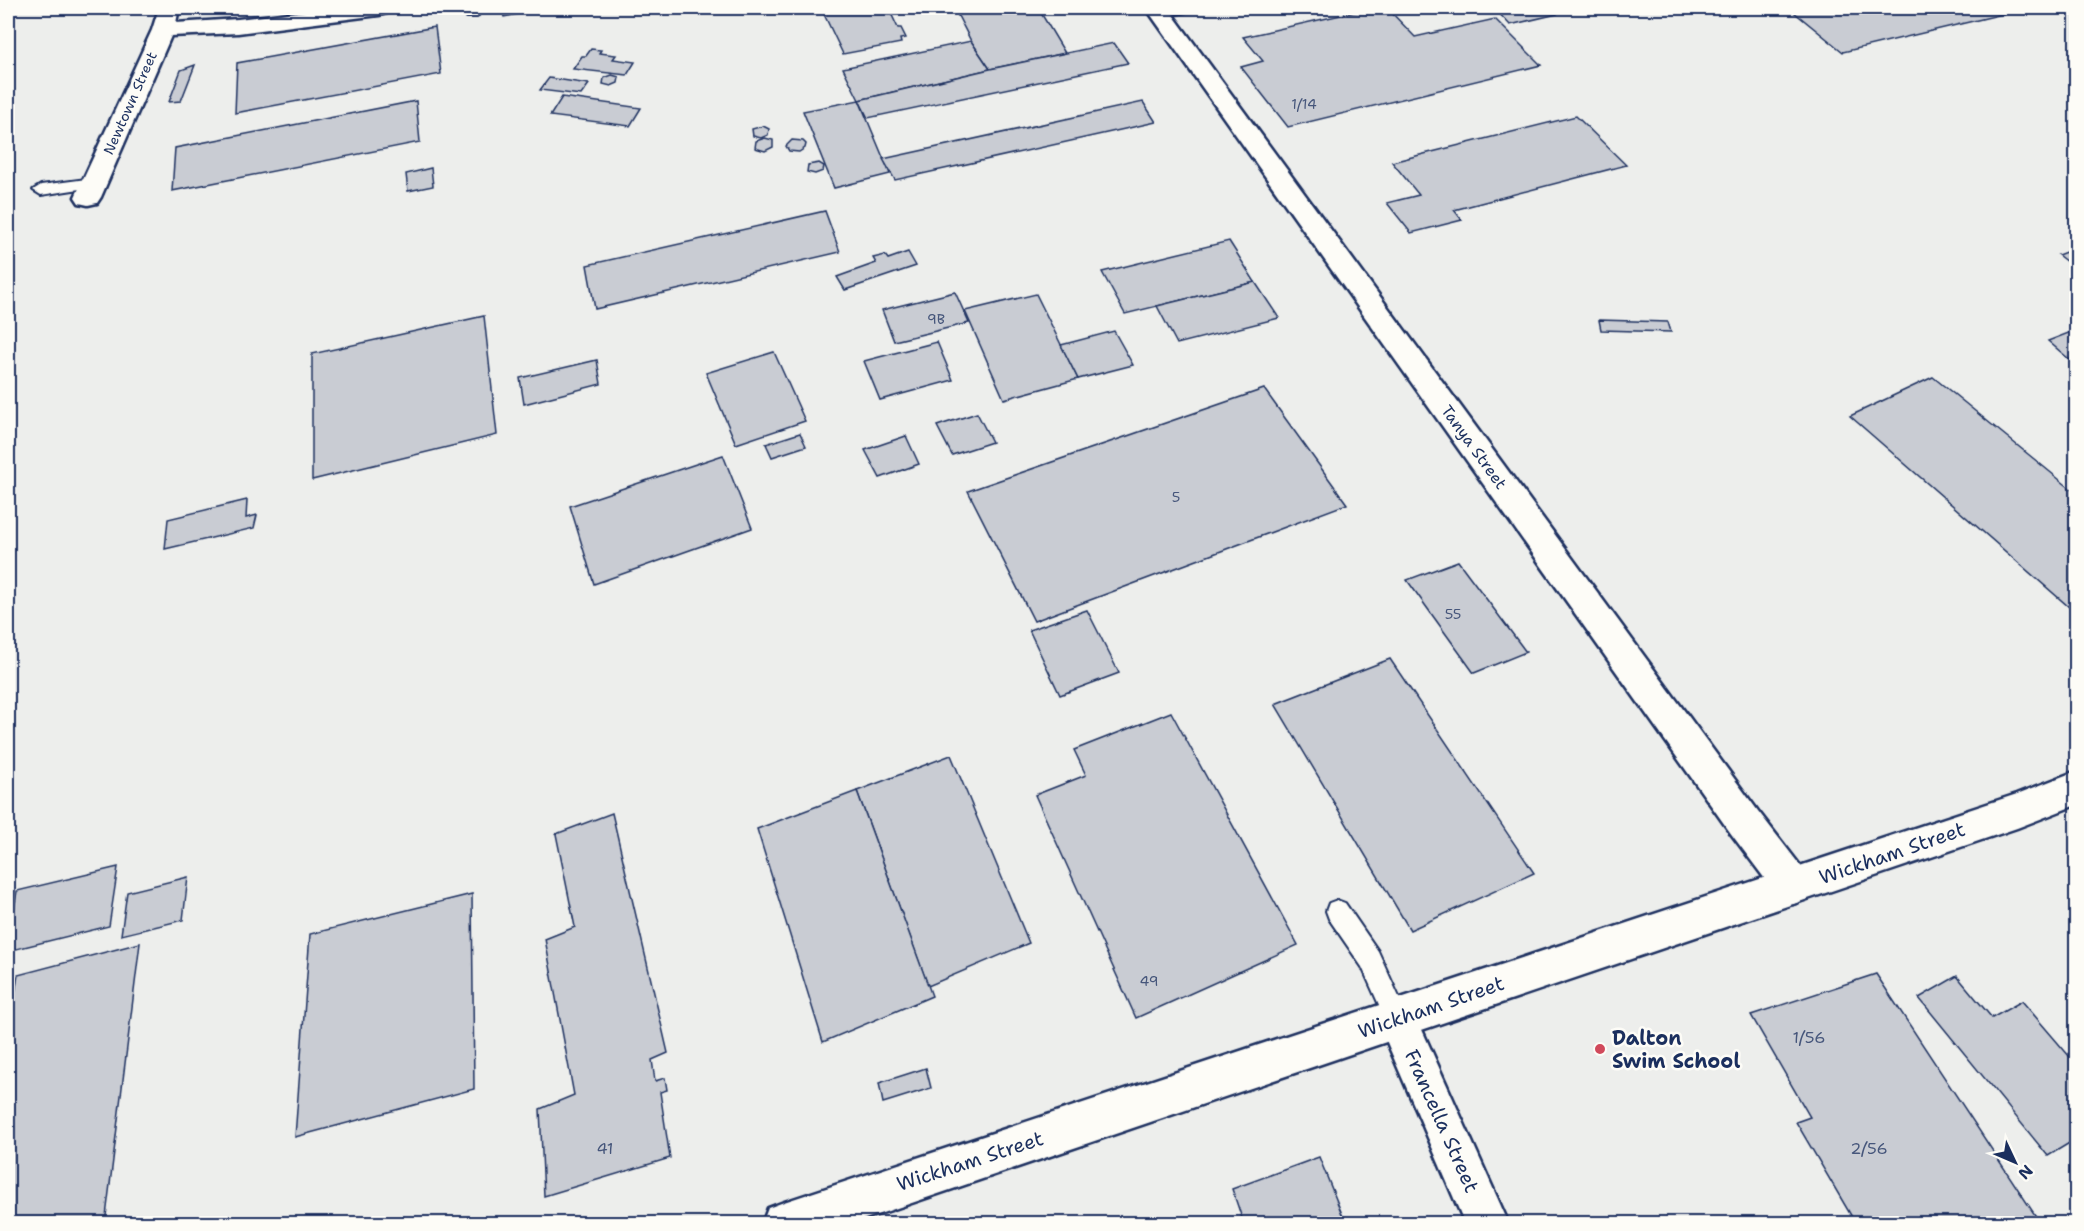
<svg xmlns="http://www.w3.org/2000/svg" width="2084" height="1231" font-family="'Shantell Sans',sans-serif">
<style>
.built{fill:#edeeec}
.building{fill:#c9ccd3;stroke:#1b2f5e;stroke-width:1.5}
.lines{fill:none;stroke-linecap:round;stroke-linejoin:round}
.service-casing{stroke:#1b2f5e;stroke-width:4}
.minor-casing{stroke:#1b2f5e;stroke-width:5}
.tertiary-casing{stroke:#1b2f5e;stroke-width:5}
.service{fill:#fdfcf7;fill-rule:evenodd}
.minor{fill:#fdfcf7;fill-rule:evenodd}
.tertiary{fill:#fdfcf7;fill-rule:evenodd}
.poi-dot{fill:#d1495b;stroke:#fdfcf7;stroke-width:2}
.labels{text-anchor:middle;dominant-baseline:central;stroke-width:5;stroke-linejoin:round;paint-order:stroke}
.far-street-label{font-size:14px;fill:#1b2f5e;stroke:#fdfcf7}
.number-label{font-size:14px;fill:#46567b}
.street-label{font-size:16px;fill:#1b2f5e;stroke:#fdfcf7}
.near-number-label{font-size:16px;fill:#46567b}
.near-street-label{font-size:20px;fill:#1b2f5e;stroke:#fdfcf7}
.near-poi-label{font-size:20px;font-weight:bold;fill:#1b2f5e;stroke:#fdfcf7;text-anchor:start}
</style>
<rect width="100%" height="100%" fill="#fdfcf7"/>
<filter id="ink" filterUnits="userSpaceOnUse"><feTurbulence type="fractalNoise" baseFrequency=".0167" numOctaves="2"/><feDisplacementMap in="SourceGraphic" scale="12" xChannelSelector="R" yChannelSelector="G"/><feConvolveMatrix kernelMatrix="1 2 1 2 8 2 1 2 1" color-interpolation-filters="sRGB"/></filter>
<g filter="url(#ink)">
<rect class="built" x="8" y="8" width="2068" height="1215"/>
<g class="building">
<path d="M 514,8 L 529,8 L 530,12 L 504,17 L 502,10 Z"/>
<path d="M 821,8 L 891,8 L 889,9 L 898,28 L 901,28 L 906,38 L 900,39 L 901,43 L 843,54 Z"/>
<path d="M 954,8 L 1038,8 L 1065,53 L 990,69 L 971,41 Z"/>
<path d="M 1372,8 L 1387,8 L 1415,37 L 1495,19 L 1541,65 L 1288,127 L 1241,67 L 1263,61 L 1243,37 Z"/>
<path d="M 1494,8 L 1550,8 L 1557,14 L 1510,25 Z"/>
<path d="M 1789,8 L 2028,8 L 1843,52 Z"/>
<path d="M 435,27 L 441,74 L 235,113 L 237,63 Z"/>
<path d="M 971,41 L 990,69 L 859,100 L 843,68 Z"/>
<path d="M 1114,43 L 1128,63 L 868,118 L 859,100 L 990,69 Z"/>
<path d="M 591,49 L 601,50 L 599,53 L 616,55 L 613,59 L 635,62 L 627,75 L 573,69 L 582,56 L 586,56 Z"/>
<path d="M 195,65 L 181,101 L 169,102 L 181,70 Z"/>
<path d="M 612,75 L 619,77 L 618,83 L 611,86 L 603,84 L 604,78 Z"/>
<path d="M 549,78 L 589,84 L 581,95 L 540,90 Z"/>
<path d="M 562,97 L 641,108 L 630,126 L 550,116 Z"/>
<path d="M 859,100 L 890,174 L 834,188 L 803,111 Z"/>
<path d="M 416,101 L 420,142 L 172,191 L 175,148 Z"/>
<path d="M 1143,102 L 1156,122 L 895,180 L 883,159 Z"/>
<path d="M 1576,116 L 1626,165 L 1454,210 L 1462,220 L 1411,233 L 1387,203 L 1419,195 L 1392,162 Z"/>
<path d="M 763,126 L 769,129 L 768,135 L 761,138 L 753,136 L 752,129 Z"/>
<path d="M 765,138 L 773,140 L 773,147 L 765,151 L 755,148 L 756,141 Z"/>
<path d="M 792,140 L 803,141 L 806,144 L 805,148 L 799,152 L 789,151 L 786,146 Z"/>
<path d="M 819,163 L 824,166 L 823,171 L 815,174 L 807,172 L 808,165 Z"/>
<path d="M 431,168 L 433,186 L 408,191 L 406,174 Z"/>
<path d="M 825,211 L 840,252 L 595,309 L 587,265 Z"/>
<path d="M 1229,241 L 1255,282 L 1125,314 L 1102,272 Z"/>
<path d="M 2076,248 L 2076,269 L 2058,255 Z"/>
<path d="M 908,252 L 916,266 L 845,290 L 837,277 L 876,263 L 873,258 L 885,255 L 888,259 Z"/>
<path d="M 1255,282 L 1279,318 L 1177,344 L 1157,306 Z"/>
<path d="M 955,292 L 969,323 L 894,341 L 882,310 Z"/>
<path d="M 1036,294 L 1078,379 L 1004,399 L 965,311 Z"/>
<path d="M 484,316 L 497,435 L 312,480 L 312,354 Z"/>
<path d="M 1599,320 L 1668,322 L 1671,332 L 1601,330 Z"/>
<path d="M 2076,330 L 2076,365 L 2048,341 Z"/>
<path d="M 1114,331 L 1133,365 L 1078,379 L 1061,345 Z"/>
<path d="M 937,342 L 953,380 L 880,400 L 864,361 Z"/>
<path d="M 774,352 L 805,421 L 736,444 L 706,373 Z"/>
<path d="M 597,360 L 601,384 L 524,404 L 520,378 Z"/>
<path d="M 1933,377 L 2076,493 L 2076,613 L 1850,416 Z"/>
<path d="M 1264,389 L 1347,504 L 1034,621 L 968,491 Z"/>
<path d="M 977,413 L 992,442 L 952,455 L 937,426 Z"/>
<path d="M 800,433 L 806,446 L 772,457 L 766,444 Z"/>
<path d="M 906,436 L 919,464 L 880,478 L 865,450 Z"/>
<path d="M 723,455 L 752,528 L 594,584 L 570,506 Z"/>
<path d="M 247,500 L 246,518 L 257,515 L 254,528 L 165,549 L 168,519 Z"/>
<path d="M 1458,561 L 1526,652 L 1474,673 L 1407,580 Z"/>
<path d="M 1087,610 L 1119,673 L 1060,695 L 1029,630 Z"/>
<path d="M 1390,659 L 1534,873 L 1410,930 L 1275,704 Z"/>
<path d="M 1171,712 L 1298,945 L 1136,1018 L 1035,795 L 1086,775 L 1074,750 Z"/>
<path d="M 951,755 L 1029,943 L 928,986 L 857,791 Z"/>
<path d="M 857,791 L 932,996 L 823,1042 L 757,829 Z"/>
<path d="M 612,813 L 668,1053 L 652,1060 L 655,1081 L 665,1078 L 667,1090 L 660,1092 L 670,1158 L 544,1196 L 540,1109 L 574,1095 L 545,939 L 575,927 L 556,834 Z"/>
<path d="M 118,867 L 109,926 L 8,951 L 17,891 Z"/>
<path d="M 188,877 L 183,920 L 121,935 L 127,892 Z"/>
<path d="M 472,894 L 474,1089 L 295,1137 L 310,934 Z"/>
<path d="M 140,943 L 105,1224 L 8,1224 L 8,1036 L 18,975 Z"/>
<path d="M 1876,974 L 2041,1224 L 1856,1224 L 1796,1122 L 1810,1117 L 1751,1015 Z"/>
<path d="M 1957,976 L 1992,1018 L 2022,1001 L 2076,1064 L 2076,1139 L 2048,1156 L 1919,998 Z"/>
<path d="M 926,1068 L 931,1088 L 883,1103 L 879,1083 Z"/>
<path d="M 1319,1157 L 1346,1224 L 1244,1224 L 1232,1189 Z"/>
</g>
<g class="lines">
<defs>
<g id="service">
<path d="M 465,8 L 477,8 L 479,14 L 477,17 L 467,17 Z"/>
<path d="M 1168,8 L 1194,8 L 1192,11 L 1160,17 L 1153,13 L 1155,10 Z"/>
<path d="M 94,178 L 101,183 L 99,186 L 41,195 L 33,190 L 41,185 Z"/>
<path d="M 1337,900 L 1345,903 L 1378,951 L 1409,1019 L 1405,1027 L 1397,1031 L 1389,1027 L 1362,967 L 1329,919 L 1326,911 L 1329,903 Z"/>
</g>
<g id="minor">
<path d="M 159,8 L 179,8 L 176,23 L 238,19 L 331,8 L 390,8 L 387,13 L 379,15 L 238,33 L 171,36 L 101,197 L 97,203 L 88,205 L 79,203 L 75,197 L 152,30 Z"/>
<path d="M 1146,8 L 1168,8 L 1758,811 L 1806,873 L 1812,886 L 1806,899 L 1793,904 L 1780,899 L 1732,835 Z"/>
<path d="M 1397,999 L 1411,1005 L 1509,1224 L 1465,1224 L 1377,1019 L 1383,1005 Z"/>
</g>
<path id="tertiary" d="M 2076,771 L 2076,805 L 2017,828 L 850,1224 L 762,1224 L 768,1208 L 784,1202 L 2017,794 Z"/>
</defs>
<use href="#service" class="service-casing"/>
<use href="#minor" class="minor-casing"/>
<use href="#tertiary" class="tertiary-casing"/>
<use href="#service" class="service"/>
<use href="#minor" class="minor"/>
<use href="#tertiary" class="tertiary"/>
</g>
</g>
<circle class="poi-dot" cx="1600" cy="1049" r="6"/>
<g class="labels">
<g class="far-street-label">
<text transform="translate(130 103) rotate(-66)">Newtown Street</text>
</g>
<g class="number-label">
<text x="1304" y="104">1/14</text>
<text x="936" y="319">9B</text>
<text x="1176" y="497">5</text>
<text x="1453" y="614">55</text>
<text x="1149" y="981">49</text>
</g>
<g class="street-label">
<text transform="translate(1474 447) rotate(54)">Tanya Street</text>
</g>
<g class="near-number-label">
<text x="1809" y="1037">1/56</text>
<text x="605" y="1148">41</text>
<text x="1869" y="1148">2/56</text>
</g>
<g class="near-street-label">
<text transform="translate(1892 853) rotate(-19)">Wickham Street</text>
<text transform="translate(1431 1007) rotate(-19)">Wickham Street</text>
<text transform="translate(1442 1121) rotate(66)">Francella Street</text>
<text transform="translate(970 1161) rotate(-18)">Wickham Street</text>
</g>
<g class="near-poi-label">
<text x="1612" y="1038">Dalton<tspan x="1612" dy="23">Swim School</tspan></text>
</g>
</g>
<rect width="2084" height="1231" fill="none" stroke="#fdfcf7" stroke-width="30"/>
<rect x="15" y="15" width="2054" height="1201" fill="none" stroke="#1b2f5e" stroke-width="2" filter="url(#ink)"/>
<g transform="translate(2015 1162) rotate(134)" stroke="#fdfcf7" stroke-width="4.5" paint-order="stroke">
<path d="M0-4.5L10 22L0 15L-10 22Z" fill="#1b2f5e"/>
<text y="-9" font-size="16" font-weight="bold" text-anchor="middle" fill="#1b2f5e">N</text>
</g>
</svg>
